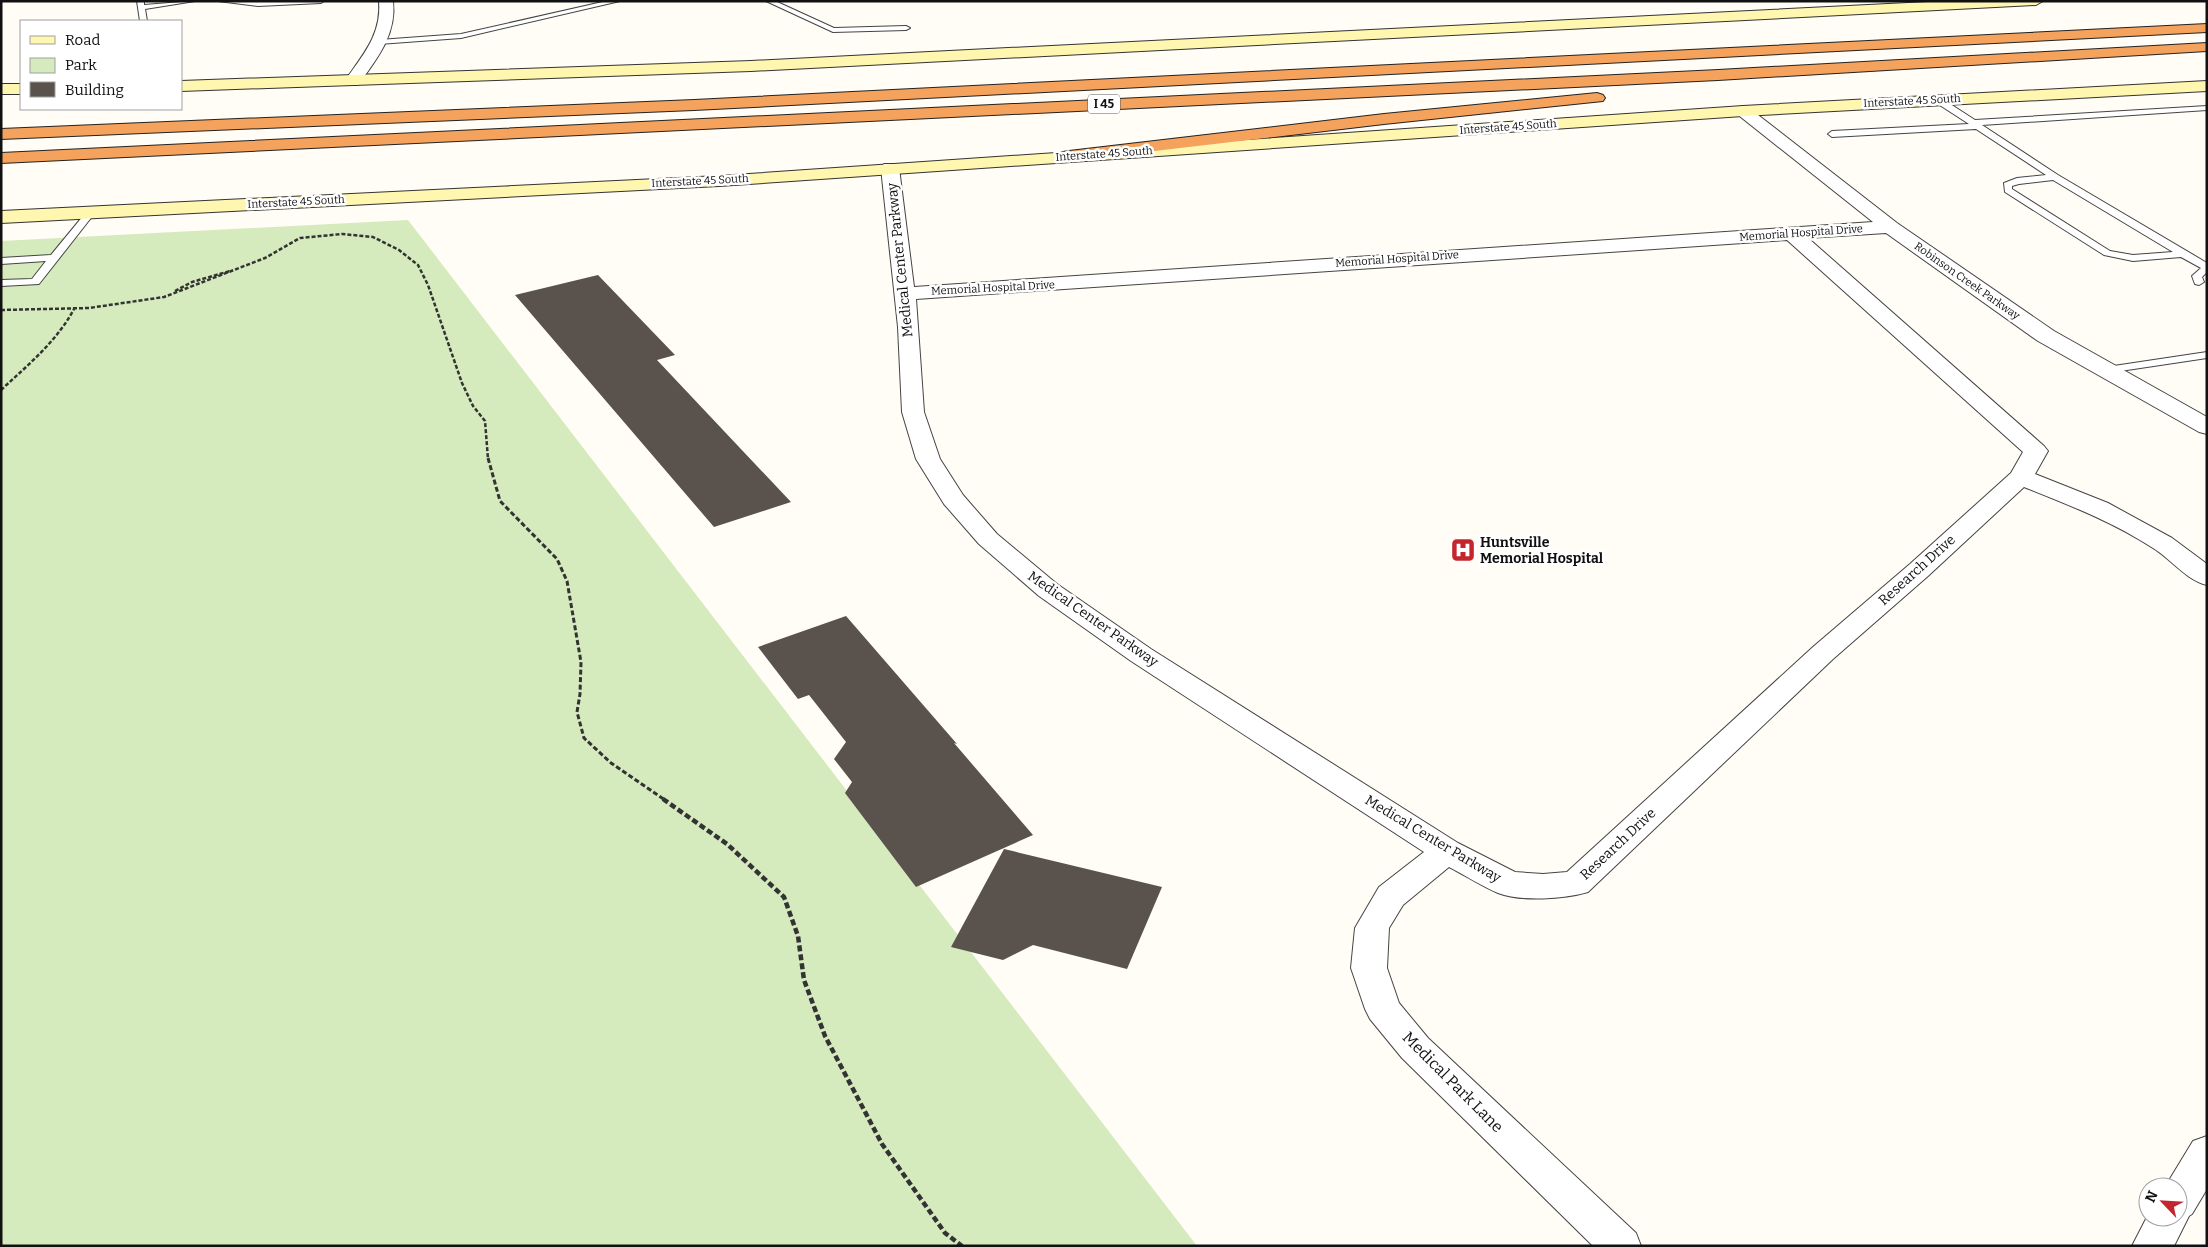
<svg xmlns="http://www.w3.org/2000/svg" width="2208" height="1247" font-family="Bitter,serif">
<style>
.green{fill:#d5ebbd}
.building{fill:#5a524d}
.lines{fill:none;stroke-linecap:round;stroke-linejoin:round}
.lane-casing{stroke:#444;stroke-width:2}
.street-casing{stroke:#444;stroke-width:2}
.secondary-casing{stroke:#333;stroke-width:2}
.highway-casing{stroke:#222;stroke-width:2}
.path-far2{stroke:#333;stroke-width:2.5;stroke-dasharray:4 2;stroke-linecap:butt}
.path-far1{stroke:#333;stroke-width:3;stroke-dasharray:5 2.5;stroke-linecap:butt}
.path{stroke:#333;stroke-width:4.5;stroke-dasharray:6 3;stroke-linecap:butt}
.lane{fill:#fff;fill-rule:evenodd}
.street{fill:#fff;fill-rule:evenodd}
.secondary{fill:#fff6b0;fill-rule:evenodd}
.highway{fill:#f5a25d;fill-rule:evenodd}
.labels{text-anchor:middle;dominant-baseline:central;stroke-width:5;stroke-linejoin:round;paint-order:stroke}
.far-street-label{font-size:11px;fill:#111;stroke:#fff}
.shield{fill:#fff;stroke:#585858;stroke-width:1}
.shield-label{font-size:12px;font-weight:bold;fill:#111}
.street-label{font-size:14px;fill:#111;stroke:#fff}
.poi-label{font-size:14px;font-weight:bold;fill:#111;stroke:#fff;text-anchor:start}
.near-street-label{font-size:16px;fill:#111;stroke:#fff}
</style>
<rect width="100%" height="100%" fill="#fffdf5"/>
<path class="green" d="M 408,220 L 1197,1246 L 1,1246 L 1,241 Z"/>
<g class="building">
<path d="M 598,275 L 675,355 L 657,360 L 791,502 L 714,527 L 515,295 Z"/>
<path d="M 846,616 L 957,744 L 954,743 L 1033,835 L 916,887 L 845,793 L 852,782 L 834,759 L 846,742 L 809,695 L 798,699 L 758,647 Z"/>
<path d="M 1004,849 L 1162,887 L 1127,969 L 1033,945 L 1003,960 L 951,947 Z"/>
</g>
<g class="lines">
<defs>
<g id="lane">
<path d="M 137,1 L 144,1 L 144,5 L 195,1 L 145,9 L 147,21 L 140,21 Z"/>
<path d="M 218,1 L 324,1 L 321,3 L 258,6 Z"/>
<path d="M 607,1 L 620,1 L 461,38 L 379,44 L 375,42 L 379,40 L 461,34 Z"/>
<path d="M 766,1 L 775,1 L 834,28 L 906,26 L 910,28 L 906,30 L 833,32 Z"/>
<path d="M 1935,98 L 1941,98 L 1975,120 L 2207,106 L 2207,110 L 1982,125 L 2058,175 L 2207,263 L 2207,272 L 2202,277 L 2204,282 L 2199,285 L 2195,284 L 2192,276 L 2201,268 L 2181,257 L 2133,261 L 2104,255 L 2005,192 L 2004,183 L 2017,178 L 2046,175 L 1976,129 L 1832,137 L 1828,134 L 1832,131 L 1969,124 L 1935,102 ZM 2053,180 L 2173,252 L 2133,255 L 2110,251 L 2012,189 L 2012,186 L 2019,184 Z"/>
<path d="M 91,209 L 96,212 L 94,214 L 39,284 L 1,286 L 1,280 L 32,279 L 46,261 L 1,264 L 1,258 L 51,255 L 88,210 Z"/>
<path d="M 2207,352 L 2207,358 L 2107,373 L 2102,370 L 2107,367 Z"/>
</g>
<g id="street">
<path d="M 379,1 L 393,1 C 397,35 376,60 358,85 L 346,85 L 344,82 C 362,56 382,35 379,1 Z"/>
<path d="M 1743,106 L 1749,108 L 1897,223 L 2054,331 L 2207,417 L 2207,434 L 2199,432 L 2038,341 L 1886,233 L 1808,238 L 2044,446 L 2048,451 L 2035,474 L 2108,503 L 2172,538 L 2207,564 L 2207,585 C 2186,580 2171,559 2153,548 C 2113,522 2069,505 2024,487 L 1928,576 L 1833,659 L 1588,892 C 1564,899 1522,902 1498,893 C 1481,886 1465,875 1449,867 L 1403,905 L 1389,928 L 1387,968 L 1399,1003 L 1428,1038 L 1636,1233 L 1641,1246 L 1593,1246 L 1402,1058 L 1370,1019 L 1365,1009 L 1351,968 L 1355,928 L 1379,887 L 1424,852 L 1131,661 L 1039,596 L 979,544 L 944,504 L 916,459 L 902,412 L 898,327 L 881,168 L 884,164 L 896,164 L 899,168 L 914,287 L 1873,222 L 1737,114 L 1735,111 L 1737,108 ZM 1787,240 L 2023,452 L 2011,473 L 1910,564 L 1813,647 L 1567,872 L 1543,874 L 1515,872 L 1458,843 L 1151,649 L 1057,584 L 997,534 L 963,495 L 940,459 L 924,412 L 916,299 Z"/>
<path d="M 2207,1136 L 2207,1189 L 2192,1214 L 2189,1216 L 2174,1246 L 2132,1246 L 2148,1215 L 2178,1217 L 2178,1187 L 2165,1187 L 2193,1141 Z"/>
</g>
<g id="secondary">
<path d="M 1948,1 L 2043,1 L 2036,5 L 751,71 L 181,91 L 181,81 L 751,61 Z"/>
<path d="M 2207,81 L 2207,91 L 1743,116 L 719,186 L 1,223 L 1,211 L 719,176 L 1743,106 Z"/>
<rect x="1" y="84" width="20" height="10"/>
</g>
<g id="highway">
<path d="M 2207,24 L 2207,32 L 694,110 L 1,139 L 1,129 L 694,100 Z"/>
<path d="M 2207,43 L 2207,51 L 1718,80 L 1,163 L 1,153 L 1718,70 Z"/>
<path d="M 1597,93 L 1603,95 L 1605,98 L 1603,101 L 1384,124 L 1069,161 L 1063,160 L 1060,156 L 1063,152 L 1069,151 L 1384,114 Z"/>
</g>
</defs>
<use href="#lane" class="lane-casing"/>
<use href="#street" class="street-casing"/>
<use href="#secondary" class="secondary-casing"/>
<use href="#highway" class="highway-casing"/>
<g class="path-far2">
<path d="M 175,291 L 192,282 L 230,271"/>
<path d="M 1,310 L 89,308 L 164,297 L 265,258 L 300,238 L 342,234 L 373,237 L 399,250 L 418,265 L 428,285 L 462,383 L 473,406 L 485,421 L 488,459"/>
<path d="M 1,390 C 28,365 57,341 74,309"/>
</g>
<path class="path-far1" d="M 488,458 L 500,501 L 557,559 L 567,581 L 581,662 L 580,694 L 577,712 L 584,738 L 611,763 L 665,800"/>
<path class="path" d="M 663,799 L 727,844 L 784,897 L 798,936 L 804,980 L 825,1036 L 882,1144 L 945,1233 L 962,1246"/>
<use href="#lane" class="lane"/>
<use href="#street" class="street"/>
<use href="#secondary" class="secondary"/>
<use href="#highway" class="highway"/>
</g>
<defs>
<symbol id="hospital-square" viewBox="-11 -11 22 22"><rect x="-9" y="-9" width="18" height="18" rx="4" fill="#c4262e" stroke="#fff"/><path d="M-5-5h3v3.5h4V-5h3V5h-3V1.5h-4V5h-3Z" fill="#fff"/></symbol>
</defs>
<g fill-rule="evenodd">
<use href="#hospital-square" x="1449" y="536" width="28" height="28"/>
</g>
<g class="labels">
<g class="far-street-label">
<text transform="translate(1912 101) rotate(-3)">Interstate 45 South</text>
<text transform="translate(1508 127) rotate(-4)">Interstate 45 South</text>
<text transform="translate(1104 154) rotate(-4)">Interstate 45 South</text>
<text transform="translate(700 181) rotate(-3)">Interstate 45 South</text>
<text transform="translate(296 202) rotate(-3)">Interstate 45 South</text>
<text transform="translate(1801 233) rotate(-4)">Memorial Hospital Drive</text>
<text transform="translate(1397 259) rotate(-4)">Memorial Hospital Drive</text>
<text transform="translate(1967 281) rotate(35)">Robinson Creek Parkway</text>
<text transform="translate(993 288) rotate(-3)">Memorial Hospital Drive</text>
</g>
<rect class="shield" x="1088" y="94.5" width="32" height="19" rx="4"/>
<g class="shield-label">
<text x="1104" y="104">I 45</text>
</g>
<g class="street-label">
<text transform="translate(900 260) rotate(-96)">Medical Center Parkway</text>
<text transform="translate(1917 570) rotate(-42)">Research Drive</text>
<text transform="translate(1093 619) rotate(35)">Medical Center Parkway</text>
<text transform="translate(1433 839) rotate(31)">Medical Center Parkway</text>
<text transform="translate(1618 844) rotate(-43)">Research Drive</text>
</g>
<g class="poi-label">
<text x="1480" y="542">Huntsville<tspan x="1480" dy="16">Memorial Hospital</tspan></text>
</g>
<g class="near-street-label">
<text transform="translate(1453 1082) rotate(45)">Medical Park Lane</text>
</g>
</g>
<rect width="2208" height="1247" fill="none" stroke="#111111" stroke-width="5"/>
<rect x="20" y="20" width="162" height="90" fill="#ffffff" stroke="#a0a0a0"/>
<rect x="30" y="36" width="25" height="8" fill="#fff6b0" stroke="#a0a0a0"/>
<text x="65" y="45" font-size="15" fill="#111111">Road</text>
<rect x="30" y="58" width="25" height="15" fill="#d5ebbd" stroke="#a0a0a0"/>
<text x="65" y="70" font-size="15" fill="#111111">Park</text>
<rect x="30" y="82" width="25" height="15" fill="#5a524d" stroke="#a0a0a0"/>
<text x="65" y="95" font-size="15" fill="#111111">Building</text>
<g transform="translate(2163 1202) rotate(295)"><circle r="24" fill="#ffffff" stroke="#a0a0a0"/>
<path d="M0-4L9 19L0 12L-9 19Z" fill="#c4262e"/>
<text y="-8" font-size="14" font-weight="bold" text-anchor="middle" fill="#111111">N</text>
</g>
</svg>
